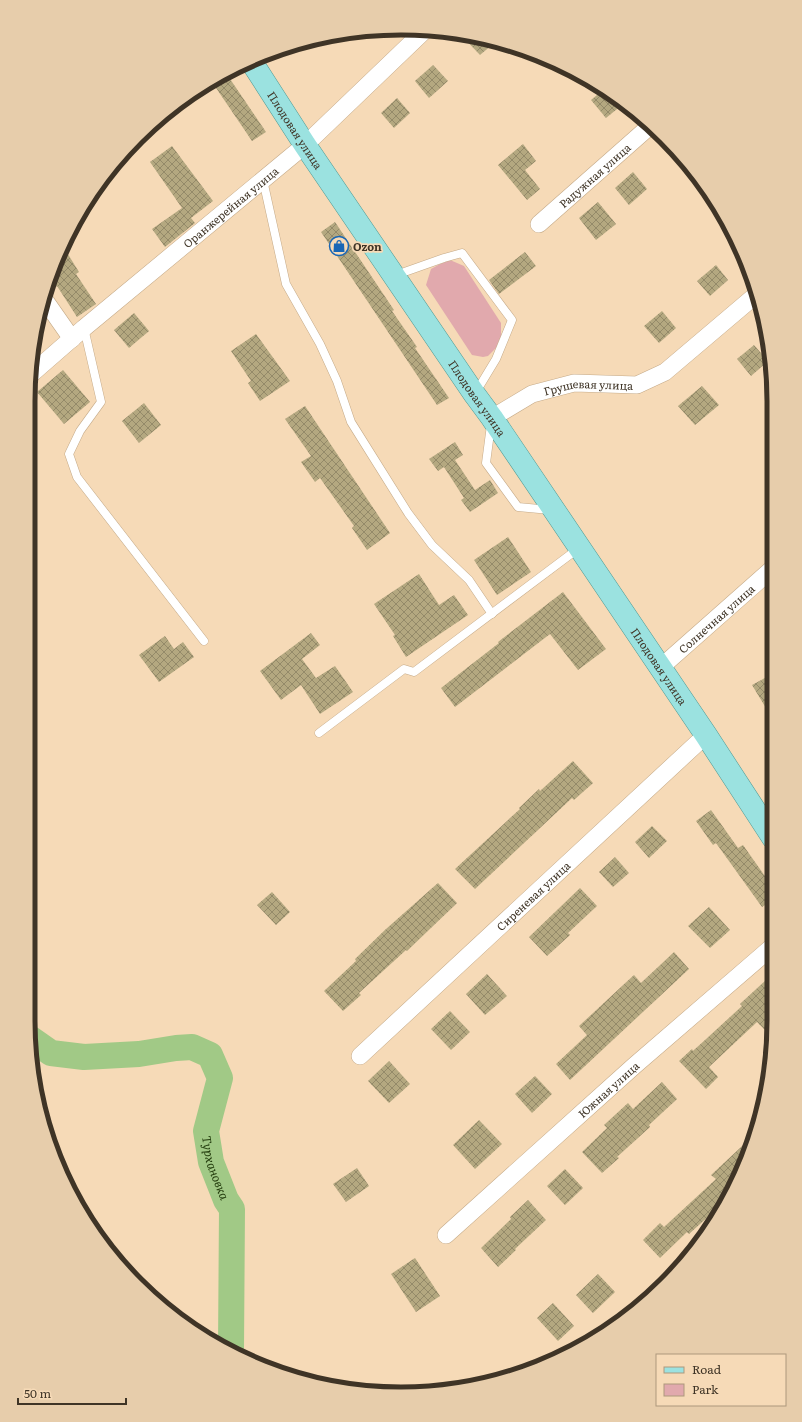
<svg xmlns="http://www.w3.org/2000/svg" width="802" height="1422" font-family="Literata,serif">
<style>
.green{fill:#e1a9ad}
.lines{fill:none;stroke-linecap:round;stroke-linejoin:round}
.river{stroke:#a1c986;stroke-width:26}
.building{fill:url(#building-cross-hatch)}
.service-casing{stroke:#c5aa88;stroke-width:9}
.minor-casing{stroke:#c5aa88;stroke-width:18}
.primary-casing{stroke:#4f9992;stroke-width:23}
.service{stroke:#fff;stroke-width:8}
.minor{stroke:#fff;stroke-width:17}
.primary{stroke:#9be2e0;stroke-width:22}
.labels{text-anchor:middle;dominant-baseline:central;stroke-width:3.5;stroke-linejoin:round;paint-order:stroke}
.street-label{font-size:11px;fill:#3f3426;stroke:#f6dab7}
.poi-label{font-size:11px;font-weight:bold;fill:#3f3426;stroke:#f6dab7;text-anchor:start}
.water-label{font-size:12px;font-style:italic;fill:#243d0e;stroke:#f6dab7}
.rim{fill:none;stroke:#3f3426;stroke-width:5}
</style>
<defs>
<pattern id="building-cross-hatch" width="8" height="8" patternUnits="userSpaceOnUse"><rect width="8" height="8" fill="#b4a880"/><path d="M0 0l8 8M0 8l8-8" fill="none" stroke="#948a69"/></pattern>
</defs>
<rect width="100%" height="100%" fill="#f6dab7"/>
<path class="green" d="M 450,260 L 464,266 L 501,323 L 501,338 L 497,347 L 488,356 L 483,357 L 472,355 L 426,285 L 431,269 L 440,264 Z"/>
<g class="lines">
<path class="river" id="s1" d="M 31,1039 L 51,1053 L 84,1057 L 139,1054 L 176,1048 L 192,1047 L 210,1055 L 220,1078 L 206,1131 L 211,1162 L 226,1200 L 232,1209 L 231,1348"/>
</g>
<g class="building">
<path d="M 460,34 L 468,35 L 495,42 L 480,55 Z"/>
<path d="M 433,65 L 448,81 L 429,98 L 415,81 Z"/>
<path d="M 226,73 L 266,132 L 252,141 L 212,82 Z"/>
<path d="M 603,90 L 622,105 L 606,118 L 591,100 Z"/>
<path d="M 397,98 L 410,113 L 394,128 L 381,113 Z"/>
<path d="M 523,144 L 536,161 L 525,170 L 540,189 L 527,200 L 498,165 Z"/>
<path d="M 172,146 L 213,201 L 191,218 L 195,223 L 165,247 L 152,229 L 182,208 L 150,162 Z"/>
<path d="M 633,172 L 647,189 L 629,205 L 615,188 Z"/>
<path d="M 598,202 L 616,224 L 596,240 L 579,218 Z"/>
<path d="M 335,222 L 394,310 L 392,311 L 417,347 L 415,348 L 449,398 L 437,405 L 321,232 Z"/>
<path d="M 66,251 L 79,272 L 76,274 L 96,304 L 77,317 L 57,286 L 56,287 L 50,277 L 60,255 Z"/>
<path d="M 525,252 L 536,266 L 499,294 L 489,280 Z"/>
<path d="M 716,265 L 728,280 L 710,296 L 697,281 Z"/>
<path d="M 662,311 L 676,328 L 659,343 L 644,326 Z"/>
<path d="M 134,313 L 149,331 L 129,348 L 114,330 Z"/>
<path d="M 256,334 L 290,381 L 260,401 L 248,383 L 251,381 L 231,351 Z"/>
<path d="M 754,345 L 768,361 L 751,376 L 737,359 Z"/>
<path d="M 63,370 L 90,402 L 64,424 L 37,392 Z"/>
<path d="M 702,386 L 719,405 L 695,425 L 678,406 Z"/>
<path d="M 144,403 L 161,425 L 139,443 L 122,421 Z"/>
<path d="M 305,406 L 390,533 L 367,550 L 352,528 L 354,526 L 320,478 L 315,482 L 301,462 L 311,456 L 285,419 Z"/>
<path d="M 455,442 L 463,455 L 455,460 L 475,490 L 490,480 L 498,493 L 470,512 L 461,500 L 464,498 L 444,467 L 438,471 L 429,459 Z"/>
<path d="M 508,537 L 531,572 L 497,595 L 474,560 Z"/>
<path d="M 419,574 L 439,605 L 454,595 L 468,615 L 406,657 L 393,636 L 395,635 L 374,604 Z"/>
<path d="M 563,592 L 606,649 L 578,670 L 550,634 L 455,707 L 441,688 L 499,643 L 498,642 Z"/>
<path d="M 311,633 L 320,645 L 302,659 L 316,678 L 335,666 L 353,692 L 320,714 L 301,685 L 281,700 L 260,671 Z"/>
<path d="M 165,636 L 174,649 L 183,642 L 194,657 L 159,682 L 139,655 Z"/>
<path d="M 772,674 L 772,718 L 752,685 Z"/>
<path d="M 573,761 L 593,783 L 574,800 L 572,798 L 475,889 L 455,869 L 520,809 L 519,808 L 539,789 L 540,791 Z"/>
<path d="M 711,810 L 738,848 L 743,845 L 767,879 L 773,875 L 773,900 L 762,907 L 716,843 L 713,845 L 696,821 Z"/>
<path d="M 652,826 L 667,841 L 649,858 L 635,842 Z"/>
<path d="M 615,857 L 629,873 L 613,887 L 599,872 Z"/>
<path d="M 438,883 L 457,903 L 407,951 L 406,950 L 359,993 L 361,995 L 343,1011 L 324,991 L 356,961 L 355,959 L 386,929 Z"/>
<path d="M 580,888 L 597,906 L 568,933 L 570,935 L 547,956 L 529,937 Z"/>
<path d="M 272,892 L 290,912 L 276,925 L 257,905 Z"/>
<path d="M 709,907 L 730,930 L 710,948 L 688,926 Z"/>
<path d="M 674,952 L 689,969 L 570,1080 L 556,1064 L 587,1035 L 579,1026 L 634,975 L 641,983 Z"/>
<path d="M 487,974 L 507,996 L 485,1015 L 466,994 Z"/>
<path d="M 767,979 L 773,986 L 773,1022 L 765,1030 L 757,1022 L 709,1067 L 718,1077 L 706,1089 L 679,1061 L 692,1049 L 693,1051 L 742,1006 L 740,1004 Z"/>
<path d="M 450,1011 L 470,1032 L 451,1050 L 431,1029 Z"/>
<path d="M 389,1061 L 410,1084 L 389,1103 L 368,1081 Z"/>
<path d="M 535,1076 L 552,1094 L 532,1113 L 515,1094 Z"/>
<path d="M 662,1082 L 677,1099 L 649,1125 L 650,1127 L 617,1157 L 619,1158 L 602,1173 L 582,1152 L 607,1128 L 604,1125 L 628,1103 L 633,1109 Z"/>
<path d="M 479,1120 L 502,1144 L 475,1169 L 453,1145 Z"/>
<path d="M 754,1135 L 730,1193 L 719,1203 L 721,1205 L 689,1234 L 687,1232 L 660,1258 L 643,1240 L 660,1223 L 664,1227 L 716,1179 L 711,1175 Z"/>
<path d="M 357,1168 L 369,1186 L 346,1202 L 333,1184 Z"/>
<path d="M 565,1169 L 583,1188 L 565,1205 L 547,1186 Z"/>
<path d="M 528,1200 L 546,1220 L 515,1249 L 516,1250 L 498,1267 L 481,1248 L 511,1219 L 510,1217 Z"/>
<path d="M 415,1258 L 440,1296 L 416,1312 L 391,1274 Z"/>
<path d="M 598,1274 L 615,1292 L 593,1313 L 576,1295 Z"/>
<path d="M 553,1303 L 574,1326 L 558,1341 L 537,1318 Z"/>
</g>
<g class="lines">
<defs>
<g id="service">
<path d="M 263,180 L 286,284 L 320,344 L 337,381 L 351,422 L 408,513 L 432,545 L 469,580 L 492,614"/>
<path d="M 396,275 L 444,258 L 462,253 L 512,320 L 496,359 L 476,392"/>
<path d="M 84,328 L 101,402 L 80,431 L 69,454 L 77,477 L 204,641"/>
<path d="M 491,425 L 486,463 L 518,507 L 550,510"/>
<path d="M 319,733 L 404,669 L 414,672 L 579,548"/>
</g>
<g id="minor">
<path id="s2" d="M 539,224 L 650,126"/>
<path d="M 44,299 L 72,339"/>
<path id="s3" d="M 29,376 L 84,328 L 305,145 L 425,30"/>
<path id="s4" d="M 492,418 L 532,394 L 574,383 L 637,385 L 665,372 L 757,294"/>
<path id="s5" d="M 660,668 L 772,569"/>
<path id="s6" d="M 360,1056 L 706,735"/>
<path id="s7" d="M 446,1235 L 634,1066 L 773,946"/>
</g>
<g id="primary">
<path id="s8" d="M 251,61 L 305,145 L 475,395 L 492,418 L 706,735 L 773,838"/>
</g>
</defs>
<use href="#service" class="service-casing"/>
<use href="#minor" class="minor-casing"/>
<use href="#primary" class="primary-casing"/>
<use href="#service" class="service"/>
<use href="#minor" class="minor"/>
<use href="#primary" class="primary"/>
</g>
<defs>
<symbol id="shop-ring" viewBox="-11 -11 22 22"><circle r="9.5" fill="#f6dab7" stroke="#1966b5" stroke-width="1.5"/><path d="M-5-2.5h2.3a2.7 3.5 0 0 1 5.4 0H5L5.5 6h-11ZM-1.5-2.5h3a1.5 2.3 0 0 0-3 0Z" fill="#1966b5"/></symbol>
</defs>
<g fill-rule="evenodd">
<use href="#shop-ring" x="328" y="235" width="22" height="22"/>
</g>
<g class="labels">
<g class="street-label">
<text stroke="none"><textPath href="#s8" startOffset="82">Плодовая улица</textPath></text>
<text stroke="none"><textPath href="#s2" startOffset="74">Радужная улица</textPath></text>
<text stroke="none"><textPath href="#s3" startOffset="263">Оранжерейная улица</textPath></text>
<text stroke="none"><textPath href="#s4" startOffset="104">Грушевая улица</textPath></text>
<text stroke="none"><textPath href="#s8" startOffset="406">Плодовая улица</textPath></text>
<text stroke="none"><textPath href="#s5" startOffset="75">Солнечная улица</textPath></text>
<text stroke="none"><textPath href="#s8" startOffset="730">Плодовая улица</textPath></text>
<text stroke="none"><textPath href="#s6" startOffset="236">Сиреневая улица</textPath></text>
<text stroke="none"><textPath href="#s7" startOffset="218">Южная улица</textPath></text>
</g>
<g class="poi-label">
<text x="353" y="246">Ozon</text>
</g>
<g class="water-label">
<text stroke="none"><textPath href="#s1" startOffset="304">Турхановка</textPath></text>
</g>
</g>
<path d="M0 0H802V1422H0ZM401 35H401A366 366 0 0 1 767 401V1021A366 366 0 0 1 401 1387H401A366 366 0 0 1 35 1021V401A366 366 0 0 1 401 35Z" fill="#e7cdab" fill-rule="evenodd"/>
<path class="rim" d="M401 35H401A366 366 0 0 1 767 401V1021A366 366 0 0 1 401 1387H401A366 366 0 0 1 35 1021V401A366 366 0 0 1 401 35Z"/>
<rect x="656" y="1354" width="130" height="52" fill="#f6dab7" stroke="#ad987d"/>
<rect x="664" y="1367" width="20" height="6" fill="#9be2e0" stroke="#ad987d"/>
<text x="692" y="1374" font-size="12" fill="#3f3426">Road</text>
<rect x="664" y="1384" width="20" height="12" fill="#e1a9ad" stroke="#ad987d"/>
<text x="692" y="1394" font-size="12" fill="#3f3426">Park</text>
<path d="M18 1398v6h108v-6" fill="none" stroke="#3f3426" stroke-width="2"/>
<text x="24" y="1398" font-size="12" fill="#3f3426" stroke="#f6dab7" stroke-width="3" paint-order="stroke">50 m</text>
</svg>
